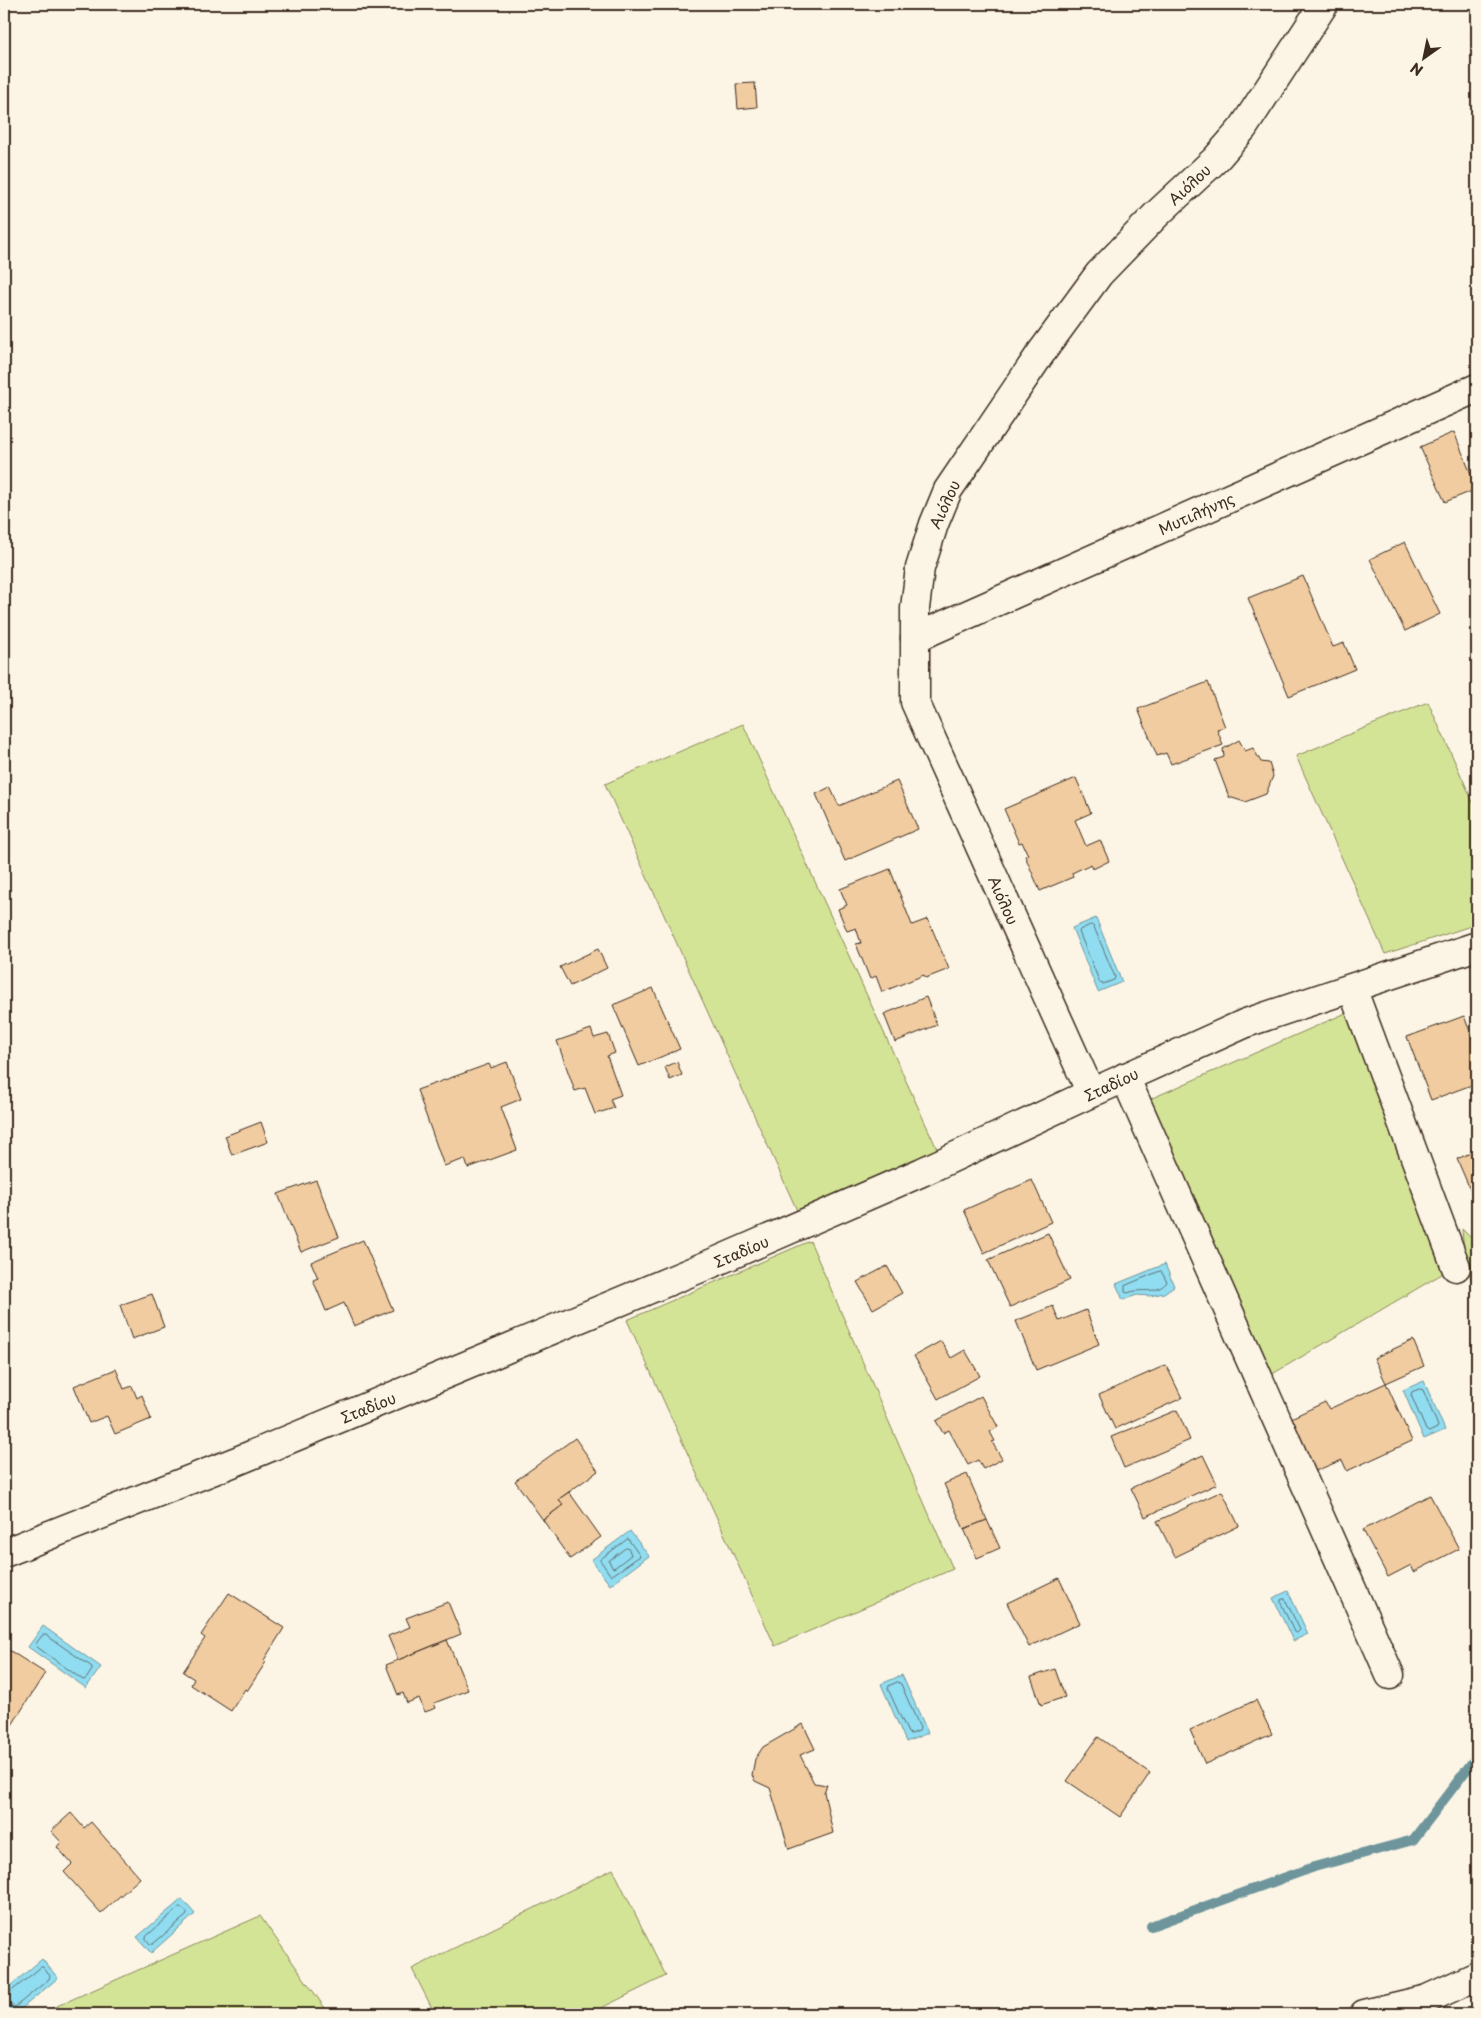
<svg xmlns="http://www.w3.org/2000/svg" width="1481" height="2018" font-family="'Playpen Sans',sans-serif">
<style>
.green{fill:#d4e497;stroke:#88875a}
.water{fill:#90dcf0;stroke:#6e959c}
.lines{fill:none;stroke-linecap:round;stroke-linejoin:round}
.shore{stroke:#5d7172;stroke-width:1}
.stream{stroke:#6e959c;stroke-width:10}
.building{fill:#f1cca1;stroke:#3b2a1e}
.minor-casing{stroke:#3b2a1e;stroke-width:31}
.minor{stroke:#fcf5e5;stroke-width:28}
.labels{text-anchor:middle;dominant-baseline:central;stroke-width:4;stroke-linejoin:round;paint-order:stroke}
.street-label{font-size:15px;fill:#3b2a1e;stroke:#fcf5e5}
</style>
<rect width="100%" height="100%" fill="#fcf5e5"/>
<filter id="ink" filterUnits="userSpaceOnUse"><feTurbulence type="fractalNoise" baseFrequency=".02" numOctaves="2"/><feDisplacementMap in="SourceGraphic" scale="10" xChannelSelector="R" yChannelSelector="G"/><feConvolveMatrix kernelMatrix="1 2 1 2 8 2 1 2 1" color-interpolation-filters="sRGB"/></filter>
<g filter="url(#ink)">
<g class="green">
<path d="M 1428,702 L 1477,811 L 1477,924 L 1385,954 L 1296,756 Z"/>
<path d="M 743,724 L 938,1151 L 799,1215 L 605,784 Z"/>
<path d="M 1346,1013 L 1447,1271 L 1269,1376 L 1148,1100 Z"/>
<path d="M 1462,1229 L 1477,1244 L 1477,1294 L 1465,1262 Z"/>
<path d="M 810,1241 L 953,1569 L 775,1646 L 627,1320 Z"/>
<path d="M 613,1869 L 666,1976 L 589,2014 L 435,2014 L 412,1969 Z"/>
<path d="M 260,1916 L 327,2011 L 325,2014 L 39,2014 Z"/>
</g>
<g class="water">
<path d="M 1096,918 L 1122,982 L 1098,992 L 1072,928 Z"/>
<path d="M 1165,1264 L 1174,1286 L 1164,1293 L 1150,1296 L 1137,1295 L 1123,1300 L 1116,1284 Z"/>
<path d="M 1424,1381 L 1445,1430 L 1424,1439 L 1403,1390 Z"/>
<path d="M 630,1531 L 649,1556 L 610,1585 L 591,1560 Z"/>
<path d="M 1288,1591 L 1308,1634 L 1293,1641 L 1273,1598 Z"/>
<path d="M 43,1626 L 101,1667 L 86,1688 L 28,1647 Z"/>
<path d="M 902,1675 L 928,1733 L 906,1742 L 881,1684 Z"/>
<path d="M 182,1899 L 195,1914 L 151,1953 L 137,1937 Z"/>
<path d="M 42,1959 L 58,1978 L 15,2014 L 12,2014 L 4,2005 L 4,1991 Z"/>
</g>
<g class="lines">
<g class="shore">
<path d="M 1091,925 L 1094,927 L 1115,977 L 1114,980 L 1103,984 L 1100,983 L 1079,932 L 1080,930 Z"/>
<path d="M 1161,1271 L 1167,1282 C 1155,1296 1143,1287 1128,1293 L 1125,1292 L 1125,1286 Z"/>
<path d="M 1420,1389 L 1423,1390 L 1438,1426 L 1437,1428 L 1429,1432 L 1426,1430 L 1411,1395 L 1412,1392 Z"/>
<path d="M 628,1539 L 640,1556 L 611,1576 L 600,1560 Z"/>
<path d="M 626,1548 L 629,1549 L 631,1555 L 614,1568 L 612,1567 L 609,1561 Z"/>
<path d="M 1285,1599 L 1300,1630 L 1297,1633 L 1294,1632 L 1281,1603 L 1281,1600 Z"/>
<path d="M 43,1635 L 46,1635 L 92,1667 L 92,1670 L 86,1679 L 83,1680 L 37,1647 L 36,1644 Z"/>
<path d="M 898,1682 L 901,1684 L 920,1728 L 919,1731 L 911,1734 L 908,1733 L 888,1689 L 889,1686 Z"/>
<path d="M 180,1907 L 187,1912 L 187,1915 L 153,1944 L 150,1944 L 146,1939 L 146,1937 Z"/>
<path d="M 4,1994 L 9,1993 L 41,1967 L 43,1967 L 50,1976 L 49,1979 L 15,2007 L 4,2002"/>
</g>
<path class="stream" d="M 1151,1926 L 1314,1867 L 1413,1840 L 1477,1756"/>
</g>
<g class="building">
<path d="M 755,83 L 757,107 L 738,109 L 736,84 Z"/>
<path d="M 1454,432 L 1477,489 L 1445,502 L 1420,447 Z"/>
<path d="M 1405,542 L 1440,614 L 1405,631 L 1370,559 Z"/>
<path d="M 1303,576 L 1333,647 L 1344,643 L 1355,669 L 1289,696 L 1248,598 Z"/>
<path d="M 1208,682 L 1225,727 L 1217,729 L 1223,745 L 1171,764 L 1166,753 L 1157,756 L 1138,709 Z"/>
<path d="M 1239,740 L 1245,751 L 1253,748 L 1261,762 L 1269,763 L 1273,776 L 1266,794 L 1245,802 L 1229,797 L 1215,760 L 1224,757 L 1223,749 Z"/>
<path d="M 1076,778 L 1091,813 L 1075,820 L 1086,846 L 1100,840 L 1109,861 L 1093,869 L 1091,864 L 1072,873 L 1073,877 L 1040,891 L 1025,856 L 1028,855 L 1022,842 L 1019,843 L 1004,809 Z"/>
<path d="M 897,781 L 918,829 L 845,861 L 816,794 L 830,787 L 839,806 Z"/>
<path d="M 890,869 L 912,925 L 928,919 L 949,969 L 926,978 L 924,975 L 882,992 L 876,976 L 870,979 L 856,944 L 861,943 L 856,928 L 847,931 L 838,909 L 847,905 L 840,889 Z"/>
<path d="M 598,949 L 607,968 L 570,986 L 560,967 Z"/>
<path d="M 653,988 L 680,1049 L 639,1066 L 613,1005 Z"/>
<path d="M 926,997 L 937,1025 L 895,1042 L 884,1014 Z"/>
<path d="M 1464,1016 L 1477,1050 L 1477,1083 L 1431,1100 L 1407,1037 Z"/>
<path d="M 591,1029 L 594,1038 L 608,1034 L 615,1053 L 607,1056 L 621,1095 L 610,1099 L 614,1108 L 595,1114 L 585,1088 L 575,1091 L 557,1041 Z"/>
<path d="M 507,1062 L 521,1099 L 501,1107 L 517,1150 L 468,1168 L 465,1159 L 444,1166 L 417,1090 L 489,1064 L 491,1068 Z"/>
<path d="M 677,1062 L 682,1075 L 670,1080 L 665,1067 Z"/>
<path d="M 261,1122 L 268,1142 L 232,1155 L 225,1136 Z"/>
<path d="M 1475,1151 L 1477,1155 L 1477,1194 L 1473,1196 L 1457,1159 Z"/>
<path d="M 316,1180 L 339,1237 L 301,1252 L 278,1194 Z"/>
<path d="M 1032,1180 L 1051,1222 L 984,1253 L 964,1210 Z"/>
<path d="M 1048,1233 L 1070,1280 L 1010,1307 L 988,1260 Z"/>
<path d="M 363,1240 L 393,1310 L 354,1326 L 344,1303 L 326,1311 L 313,1280 L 318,1278 L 311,1262 Z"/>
<path d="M 887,1266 L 902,1293 L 873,1309 L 857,1282 Z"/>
<path d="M 152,1294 L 164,1327 L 132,1339 L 120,1305 Z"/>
<path d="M 1053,1306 L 1059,1321 L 1086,1310 L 1099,1344 L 1036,1370 L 1016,1321 Z"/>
<path d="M 1413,1340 L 1424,1366 L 1386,1383 L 1374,1358 Z"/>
<path d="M 941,1341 L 951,1358 L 965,1350 L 980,1376 L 938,1399 L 914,1356 Z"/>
<path d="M 1166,1365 L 1182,1398 L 1115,1429 L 1099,1395 Z"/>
<path d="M 116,1369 L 124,1389 L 132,1386 L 137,1398 L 142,1395 L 151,1419 L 115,1434 L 107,1416 L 89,1423 L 74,1386 Z"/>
<path d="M 1386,1383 L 1412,1441 L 1347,1471 L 1342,1460 L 1313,1472 L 1289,1419 L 1325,1402 L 1329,1409 Z"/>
<path d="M 981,1396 L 998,1427 L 990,1432 L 995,1441 L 992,1442 L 1002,1459 L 983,1469 L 978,1460 L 968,1465 L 949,1430 L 943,1433 L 936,1421 Z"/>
<path d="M 1177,1410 L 1190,1440 L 1124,1468 L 1111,1437 Z"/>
<path d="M 575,1438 L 598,1471 L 559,1499 L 563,1505 L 543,1520 L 515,1481 Z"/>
<path d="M 1203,1455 L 1217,1484 L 1145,1517 L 1131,1488 Z"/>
<path d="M 967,1474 L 987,1520 L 964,1529 L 944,1484 Z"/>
<path d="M 1222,1491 L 1239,1526 L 1175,1557 L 1157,1521 Z"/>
<path d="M 569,1492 L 601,1537 L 570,1559 L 543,1520 L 563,1505 L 559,1499 Z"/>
<path d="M 1430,1495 L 1459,1549 L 1414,1572 L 1411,1565 L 1388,1577 L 1363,1530 Z"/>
<path d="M 987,1520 L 1000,1548 L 977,1558 L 964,1529 Z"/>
<path d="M 1059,1578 L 1080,1623 L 1029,1647 L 1007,1603 Z"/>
<path d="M 229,1593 L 284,1628 L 264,1660 L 266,1662 L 247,1691 L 245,1689 L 231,1711 L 191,1685 L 194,1679 L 183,1672 L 205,1638 L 201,1635 Z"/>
<path d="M 448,1602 L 461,1634 L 398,1660 L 388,1636 L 410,1627 L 406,1618 Z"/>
<path d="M 447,1640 L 468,1690 L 434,1703 L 436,1708 L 425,1712 L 419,1698 L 407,1703 L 403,1693 L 398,1695 L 386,1665 Z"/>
<path d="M 4,1647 L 45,1673 L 5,1736 L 4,1735 Z"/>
<path d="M 1055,1669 L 1065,1697 L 1041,1705 L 1031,1677 Z"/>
<path d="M 1256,1700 L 1272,1734 L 1205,1764 L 1190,1730 Z"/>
<path d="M 803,1724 L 815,1749 L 800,1755 L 814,1783 L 827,1785 L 824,1792 L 833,1833 L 789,1849 L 770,1788 L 755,1781 L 752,1775 L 755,1759 L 763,1747 Z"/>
<path d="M 1098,1737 L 1150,1773 L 1120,1817 L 1067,1781 Z"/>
<path d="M 71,1813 L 84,1828 L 91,1822 L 140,1878 L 101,1913 L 64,1872 L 72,1864 L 57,1847 L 61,1842 L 51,1831 Z"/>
</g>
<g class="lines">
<defs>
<g id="minor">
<path d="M 915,638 L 1477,388"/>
<path d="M 1352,988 L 1456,1267"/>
<path d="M 1125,1077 L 1390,1675"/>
<path d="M 1091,1093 L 915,702 L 915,608 L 920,568 L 934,524 L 948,490 L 1041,353 L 1099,274 L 1156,215 L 1216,159 L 1243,128 L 1324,4"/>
<path d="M 4,1553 L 237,1461 L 715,1262 L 922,1172 L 1091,1093 L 1246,1023 L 1477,946"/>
<path d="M 1364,2014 L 1427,1999 L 1477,1976"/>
</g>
</defs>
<use href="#minor" class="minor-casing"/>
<use href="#minor" class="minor"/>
</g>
</g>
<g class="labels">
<g class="street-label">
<text transform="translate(1189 184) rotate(-43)">Αιόλου</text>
<text transform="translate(944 504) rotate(-65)">Αιόλου</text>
<text transform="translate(1196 513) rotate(-24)">Μυτιλήνης</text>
<text transform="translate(1004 900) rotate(66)">Αιόλου</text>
<text transform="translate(1111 1084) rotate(-25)">Σταδίου</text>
<text transform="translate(741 1251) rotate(-23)">Σταδίου</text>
<text transform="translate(368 1407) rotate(-22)">Σταδίου</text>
</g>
</g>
<rect width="1481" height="2018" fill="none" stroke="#fcf5e5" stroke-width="20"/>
<rect x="10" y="10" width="1461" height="1998" fill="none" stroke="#3b2a1e" stroke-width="2" filter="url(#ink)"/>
<g transform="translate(1424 58) rotate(213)" stroke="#fcf5e5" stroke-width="4" paint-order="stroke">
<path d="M0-4L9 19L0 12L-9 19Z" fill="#3b2a1e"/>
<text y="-8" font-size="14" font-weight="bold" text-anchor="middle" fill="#3b2a1e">N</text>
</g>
</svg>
